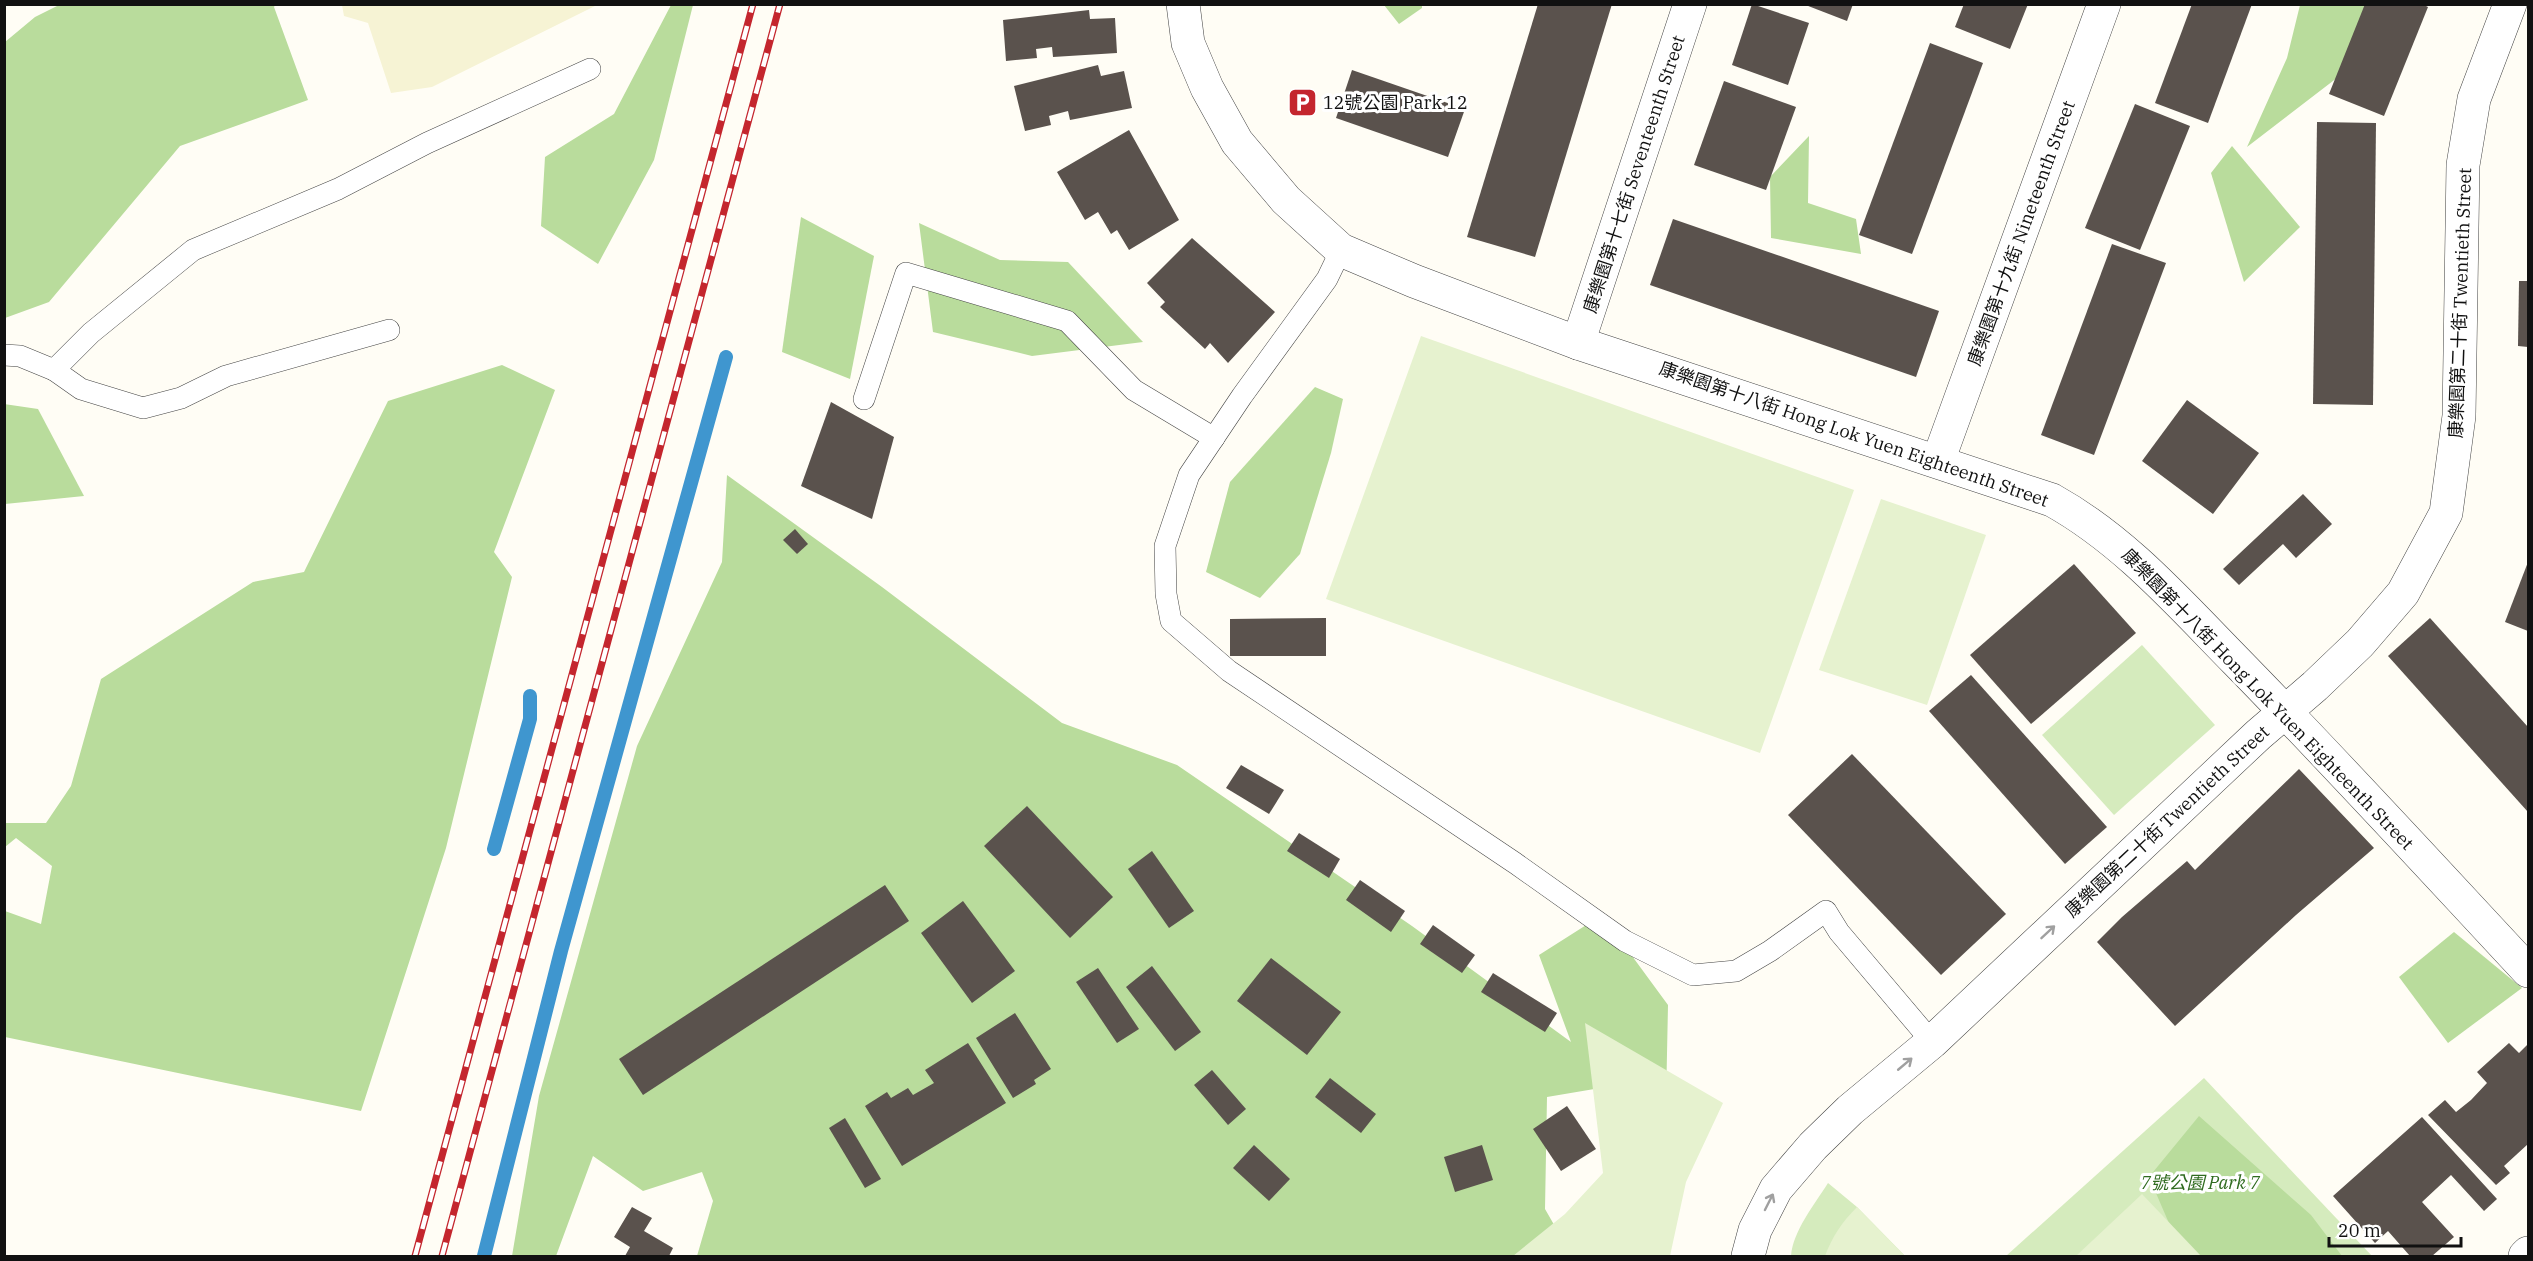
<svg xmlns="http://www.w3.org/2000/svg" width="2533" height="1261" font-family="'IBM Plex Serif','Noto Sans TC',serif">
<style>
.farmland{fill:#f6f3d4}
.green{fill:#d5ebbd}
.forest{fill:#b9dc9c}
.pitch{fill:#e6f2cf}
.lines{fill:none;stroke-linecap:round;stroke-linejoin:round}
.stream{stroke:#3f96cf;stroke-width:14}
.building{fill:#5a524d}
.lane-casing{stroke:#444;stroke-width:22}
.street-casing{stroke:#444;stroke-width:34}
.lane{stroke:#fff;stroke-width:21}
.street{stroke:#fff;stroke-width:33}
.rail-casing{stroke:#c4262e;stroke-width:7}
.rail{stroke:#fff;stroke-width:4.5;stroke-dasharray:14;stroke-linecap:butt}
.oneway{stroke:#a0a0a0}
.labels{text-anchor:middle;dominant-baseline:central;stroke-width:6;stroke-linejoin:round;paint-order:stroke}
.poi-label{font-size:18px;fill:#111;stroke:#fff;text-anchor:start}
.street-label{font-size:18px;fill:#111;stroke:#fff}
.park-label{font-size:18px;font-style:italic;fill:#2f6b1f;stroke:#fff}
</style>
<rect width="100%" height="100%" fill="#fffdf5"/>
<path class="farmland" d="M 342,5 L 342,4 L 597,5 L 432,87 L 391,93 L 368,23 L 344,16 Z"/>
<g class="green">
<path d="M 2142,645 L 2215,725 L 2114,815 L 2042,735 Z"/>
<path d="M 2204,1078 L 2372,1256 L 2006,1256 Z"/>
<path d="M 1828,1183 L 1857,1207 L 1905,1256 L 1791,1256 C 1793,1231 1814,1205 1828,1183 Z"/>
</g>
<g class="forest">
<path d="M 59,5 L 275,5 L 274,7 L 308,100 L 180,146 L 49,302 L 5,318 L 5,42 L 35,17 Z"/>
<path d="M 671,5 L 693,5 L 654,160 L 598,264 L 541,226 L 545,157 L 614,114 Z"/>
<path d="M 1384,5 L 1422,5 L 1422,8 L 1399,24 Z"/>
<path d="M 2300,5 L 2369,5 L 2359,61 L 2247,147 L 2287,58 Z"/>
<path d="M 1809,136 L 1808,203 L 1856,219 L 1861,254 L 1771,238 L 1770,177 Z"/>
<path d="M 2232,146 L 2300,227 L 2244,282 L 2211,173 Z"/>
<path d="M 801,217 L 874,256 L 850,379 L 782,352 Z"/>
<path d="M 919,223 L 1000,260 L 1068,262 L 1143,342 L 1032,356 L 933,332 Z"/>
<path d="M 502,365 L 555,390 L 494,552 L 512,577 L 446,848 L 361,1111 L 5,1037 L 5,911 L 41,924 L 52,866 L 16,838 L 5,847 L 5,823 L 46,823 L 71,786 L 101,679 L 253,582 L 304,572 L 388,401 Z"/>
<path d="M 1315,387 L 1343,399 L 1331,453 L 1300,554 L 1260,598 L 1206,572 L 1230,482 Z"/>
<path d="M 4,404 L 38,409 L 84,496 L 5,504 Z"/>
<path d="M 727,475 L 882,587 L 1062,723 L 1177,765 L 1412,926 L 1571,1042 L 1539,955 L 1602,915 L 1668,1005 L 1666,1103 L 1618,1085 L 1547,1097 L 1545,1209 L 1572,1256 L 697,1256 L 713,1201 L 702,1172 L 643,1191 L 593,1156 L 556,1256 L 512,1256 L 539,1096 L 637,746 L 722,562 Z"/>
<path d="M 2454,932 L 2522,988 L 2448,1043 L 2399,977 Z"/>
<path d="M 2199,1116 L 2311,1215 L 2342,1256 L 2170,1256 L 2178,1244 L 2149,1177 Z"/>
</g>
<g class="pitch">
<path d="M 1421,336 L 1854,490 L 1760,753 L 1326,599 Z"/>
<path d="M 1881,499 L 1986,535 L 1927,705 L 1819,670 Z"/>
<path d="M 1585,1023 L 1723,1103 L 1686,1182 L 1670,1256 L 1513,1256 L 1565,1214 L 1603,1173 Z"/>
<path d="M 2142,1194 L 2201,1256 L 2076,1256 Z"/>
<path d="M 1857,1207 L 1905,1256 L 1825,1256 C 1832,1237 1842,1222 1857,1207 Z"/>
</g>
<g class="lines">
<g class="stream">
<path d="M 494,849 L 530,719 L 530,696"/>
<path d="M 484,1256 L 561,951 L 726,357"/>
</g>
</g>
<g class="building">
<path d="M 1538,4 L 1612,4 L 1535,257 L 1467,237 Z"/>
<path d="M 1752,4 L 1809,23 L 1788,85 L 1732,65 Z"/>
<path d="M 1803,4 L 1853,4 L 1847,21 Z"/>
<path d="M 1964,4 L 2028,4 L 2010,49 L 1955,27 Z"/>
<path d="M 2192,4 L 2252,4 L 2208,123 L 2155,103 Z"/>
<path d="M 2365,4 L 2422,4 L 2428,7 L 2384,116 L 2329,94 Z"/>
<path d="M 1089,10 L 1090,19 L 1115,18 L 1117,53 L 1053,57 L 1052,47 L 1036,49 L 1037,58 L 1006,61 L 1003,20 Z"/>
<path d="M 1930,43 L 1983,63 L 1912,254 L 1859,235 Z"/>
<path d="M 1098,65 L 1101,76 L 1124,71 L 1132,108 L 1070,120 L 1068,111 L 1049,116 L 1051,125 L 1025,131 L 1014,86 Z"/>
<path d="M 1352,70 L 1465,109 L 1448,157 L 1336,118 Z"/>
<path d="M 1724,81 L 1796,107 L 1766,190 L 1694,165 Z"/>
<path d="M 2135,104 L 2190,126 L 2140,250 L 2085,228 Z"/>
<path d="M 2317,122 L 2376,123 L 2373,405 L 2313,404 Z"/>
<path d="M 1129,130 L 1179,220 L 1129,250 L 1117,230 L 1111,234 L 1098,212 L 1085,220 L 1057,172 Z"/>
<path d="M 1673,219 L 1939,311 L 1916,377 L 1650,285 Z"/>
<path d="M 1192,238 L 1275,312 L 1228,363 L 1210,343 L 1205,349 L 1160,307 L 1165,302 L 1147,283 Z"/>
<path d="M 2112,244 L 2166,263 L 2094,455 L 2041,435 Z"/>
<path d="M 2519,281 L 2528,281 L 2528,347 L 2518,346 Z"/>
<path d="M 2187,400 L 2259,453 L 2213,514 L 2142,461 Z"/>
<path d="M 831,402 L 894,437 L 872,519 L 801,486 Z"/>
<path d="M 2303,494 L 2332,524 L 2296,558 L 2283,544 L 2239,585 L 2223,569 Z"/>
<path d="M 795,529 L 808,544 L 797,554 L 783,540 Z"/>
<path d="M 2528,562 L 2528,631 L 2505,622 Z"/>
<path d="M 2074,564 L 2136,633 L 2031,724 L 1970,655 Z"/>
<path d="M 1326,618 L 1326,656 L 1230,656 L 1230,619 Z"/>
<path d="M 2430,618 L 2528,727 L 2528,812 L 2388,656 Z"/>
<path d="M 1971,675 L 2107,827 L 2065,864 L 1929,711 Z"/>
<path d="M 1852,754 L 2006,914 L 1941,975 L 1788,815 Z"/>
<path d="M 1241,765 L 1284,790 L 1269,814 L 1226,788 Z"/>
<path d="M 2299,769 L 2374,848 L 2296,915 L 2175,1026 L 2097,942 L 2122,917 L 2187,861 L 2195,870 Z"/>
<path d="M 1027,806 L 1113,897 L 1070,938 L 984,846 Z"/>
<path d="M 1299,833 L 1340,859 L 1329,878 L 1287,851 Z"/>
<path d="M 1152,851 L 1194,911 L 1169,928 L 1128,869 Z"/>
<path d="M 1360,880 L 1405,911 L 1391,932 L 1346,900 Z"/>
<path d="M 885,885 L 909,921 L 643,1095 L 619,1059 Z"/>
<path d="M 963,901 L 1015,971 L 972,1003 L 921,933 Z"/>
<path d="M 1433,925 L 1475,955 L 1462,973 L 1420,944 Z"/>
<path d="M 1271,958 L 1341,1012 L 1307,1055 L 1237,1001 Z"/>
<path d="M 1152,966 L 1201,1032 L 1175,1051 L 1126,987 Z"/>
<path d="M 1098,968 L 1139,1029 L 1117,1043 L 1076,982 Z"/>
<path d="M 1493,973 L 1557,1013 L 1545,1032 L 1481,992 Z"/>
<path d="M 1015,1013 L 1051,1069 L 1034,1080 L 1036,1084 L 1013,1098 L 976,1038 Z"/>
<path d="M 968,1043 L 1006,1103 L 902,1166 L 865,1106 L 887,1092 L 891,1098 L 908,1088 L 913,1095 L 934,1083 L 925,1070 Z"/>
<path d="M 2509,1043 L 2519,1053 L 2528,1044 L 2528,1144 L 2504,1166 L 2510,1173 L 2496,1185 L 2428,1115 L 2445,1100 L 2456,1112 L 2471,1100 L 2487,1083 L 2477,1072 Z"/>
<path d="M 1212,1070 L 1246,1109 L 1228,1125 L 1194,1085 Z"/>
<path d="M 1330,1078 L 1376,1114 L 1361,1133 L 1315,1097 Z"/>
<path d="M 1567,1106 L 1596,1149 L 1561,1171 L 1533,1129 Z"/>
<path d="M 2422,1117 L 2497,1199 L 2484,1211 L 2451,1175 L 2422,1202 L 2454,1237 L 2432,1256 L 2410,1256 L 2388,1231 L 2375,1243 L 2333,1196 Z"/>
<path d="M 845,1118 L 881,1179 L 865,1188 L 829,1128 Z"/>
<path d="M 1254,1145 L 1290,1179 L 1269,1201 L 1233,1168 Z"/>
<path d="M 1482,1145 L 1493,1180 L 1455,1192 L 1444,1157 Z"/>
<path d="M 632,1207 L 652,1218 L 644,1231 L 673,1248 L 669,1256 L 625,1256 L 630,1247 L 614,1237 Z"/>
</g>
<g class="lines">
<defs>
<g id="lane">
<path d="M 1341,250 L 1327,279 L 1242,396 L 1189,475 L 1165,546 L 1166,594 L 1171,621 L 1229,671 L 1515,863 L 1625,941 L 1693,975 L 1736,971 L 1770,951 L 1826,911 L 1839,932 L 1932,1042"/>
<path d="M 4,355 L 20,356 L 54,370 L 81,389 L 143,408 L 181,398 L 226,376 L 389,330"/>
<path d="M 54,370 L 91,333 L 193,250 L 338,189 L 427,143 L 590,69"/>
<path d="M 864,399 L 906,273 L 1067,321 L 1134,390 L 1214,438"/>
</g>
<g id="street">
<path d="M 1183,4 L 1188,43 L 1207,88 L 1237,142 L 1286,200 L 1341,250 L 1414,281 L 1578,343 L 2052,500 C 2124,540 2178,602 2236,661 C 2335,762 2431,867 2528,971"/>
<path d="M 1578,343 L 1690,4"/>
<path d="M 1938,461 L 2104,4"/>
<path d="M 1748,1256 L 1755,1230 L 1776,1189 L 1813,1146 L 1850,1110 L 1932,1042 L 2258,735 L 2315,686 L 2360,643 L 2403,593 L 2446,513 L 2459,416 L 2463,165 L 2474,99 L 2510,4"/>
<path d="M 2525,1256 L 2528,1253"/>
</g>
</defs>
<use href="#lane" class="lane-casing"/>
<use href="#street" class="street-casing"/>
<use href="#lane" class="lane"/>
<use href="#street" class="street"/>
<defs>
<g id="rail">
<path d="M 415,1256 L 753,4"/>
<path d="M 442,1256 L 780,4"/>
</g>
</defs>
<use href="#rail" class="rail-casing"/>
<use href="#rail" class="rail"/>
</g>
<defs><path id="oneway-shaft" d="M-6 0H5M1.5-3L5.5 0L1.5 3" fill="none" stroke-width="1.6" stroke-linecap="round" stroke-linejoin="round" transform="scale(1.5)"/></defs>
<g class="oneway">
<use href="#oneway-shaft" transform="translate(2048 932) rotate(-43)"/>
<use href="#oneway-shaft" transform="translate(1905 1064) rotate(-40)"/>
<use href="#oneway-shaft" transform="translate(1769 1202) rotate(-63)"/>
</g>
<defs>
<symbol id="parking-square" viewBox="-11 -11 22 22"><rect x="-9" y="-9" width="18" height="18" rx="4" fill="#c4262e" stroke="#fff"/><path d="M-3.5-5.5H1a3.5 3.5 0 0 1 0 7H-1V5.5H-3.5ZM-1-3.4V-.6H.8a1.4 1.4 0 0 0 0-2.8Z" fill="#fff"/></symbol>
</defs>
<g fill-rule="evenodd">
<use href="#parking-square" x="1286" y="86" width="33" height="33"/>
</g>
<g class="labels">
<g class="poi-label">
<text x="1323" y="102">12號公園 Park 12</text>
</g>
<g class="street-label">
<text transform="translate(1634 174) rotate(-72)">康樂園第十七街 Seventeenth Street</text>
<text transform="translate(2021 233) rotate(-70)">康樂園第十九街 Nineteenth Street</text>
<text transform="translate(2460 303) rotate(-88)">康樂園第二十街 Twentieth Street</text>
<text transform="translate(1854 434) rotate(19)">康樂園第十八街 Hong Lok Yuen Eighteenth Street</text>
<text transform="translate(2268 699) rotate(46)">康樂園第十八街 Hong Lok Yuen Eighteenth Street</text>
<text transform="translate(2167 821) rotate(-43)">康樂園第二十街 Twentieth Street</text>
</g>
<g class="park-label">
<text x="2200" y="1182">7號公園 Park 7</text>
</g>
</g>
<rect width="2533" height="1261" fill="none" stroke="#111111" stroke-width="12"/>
<path d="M2329 1237v9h132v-9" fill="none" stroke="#111111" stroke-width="3"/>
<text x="2338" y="1237" font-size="18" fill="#111111" stroke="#ffffff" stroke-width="4.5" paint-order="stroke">20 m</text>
</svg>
